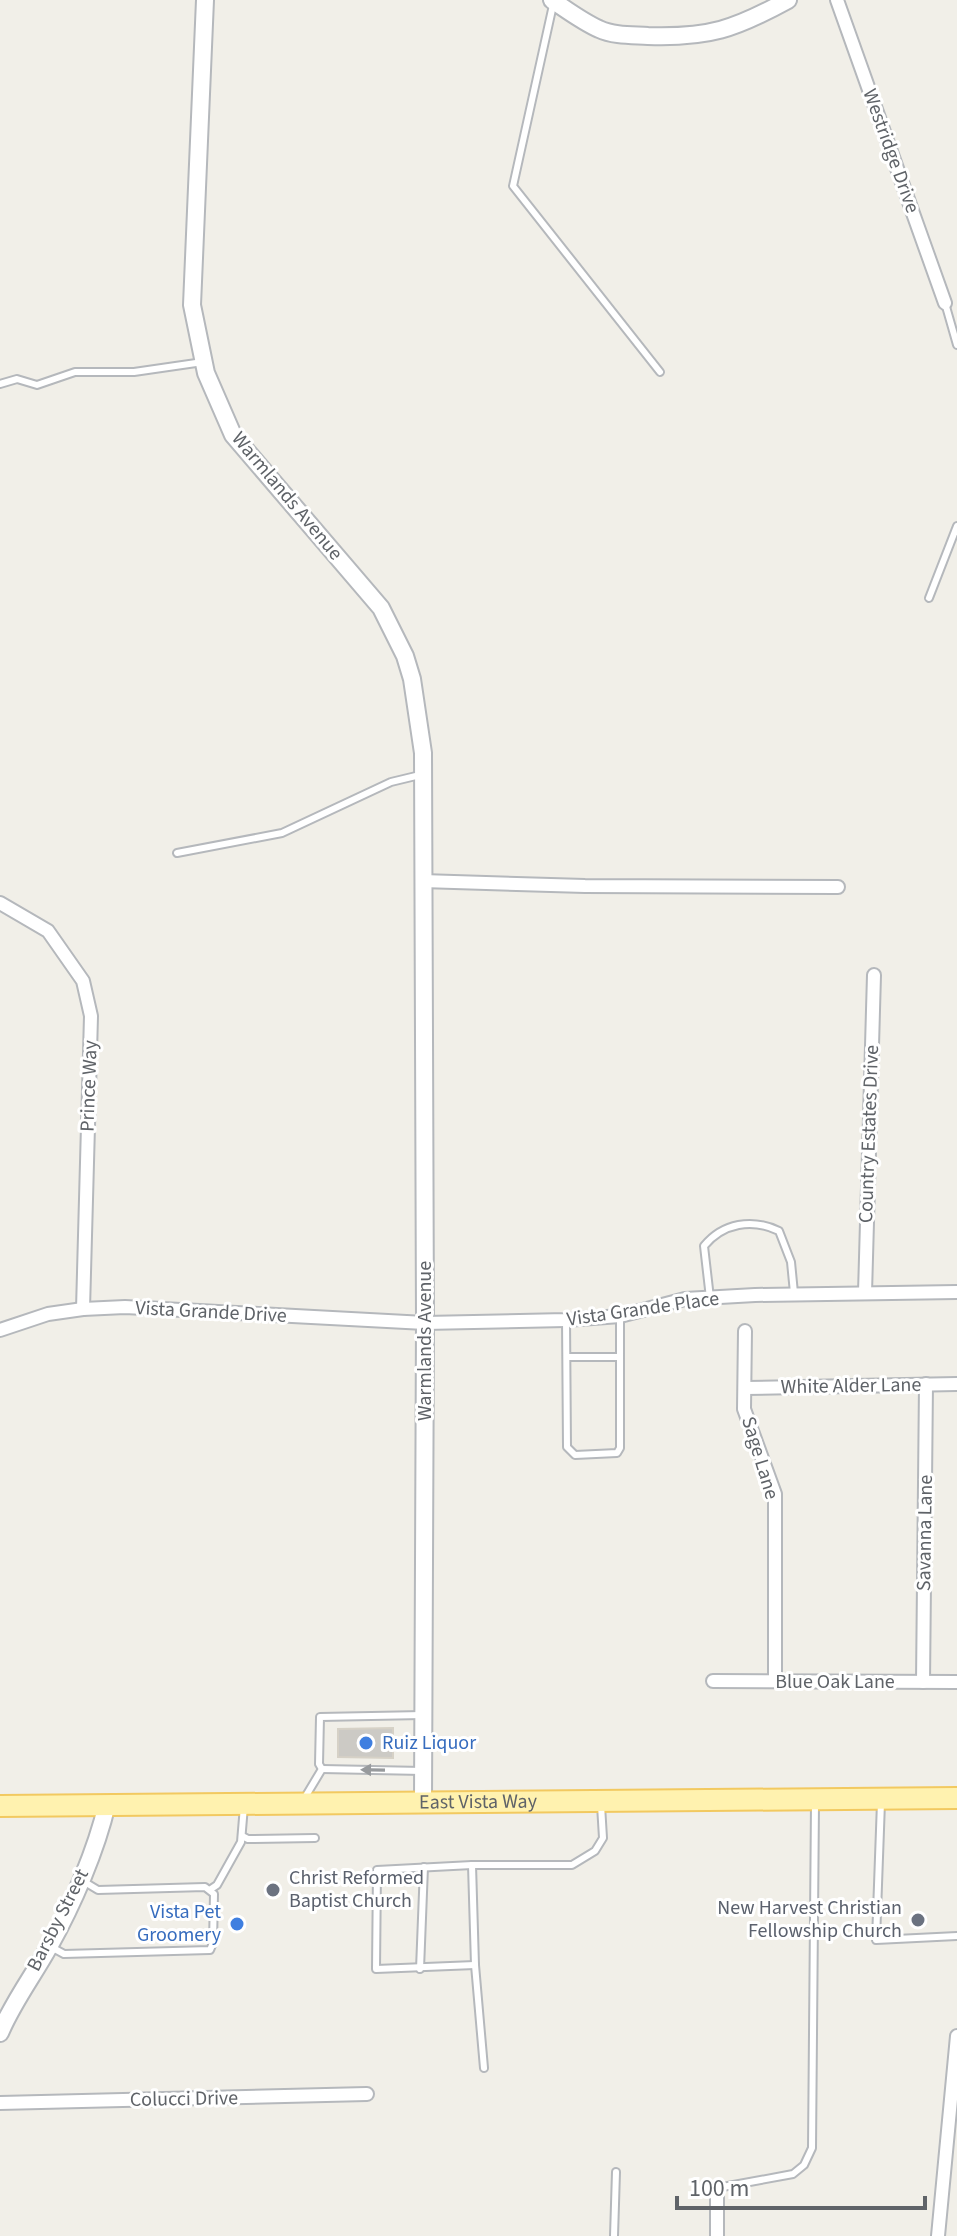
<svg xmlns="http://www.w3.org/2000/svg" width="957" height="2236" font-family="'Source Sans 3',sans-serif">
<style>
.building{fill:#cccac5;stroke:#d6d1c6;stroke-width:2}
.lines{fill:none;stroke-linecap:round;stroke-linejoin:round}
.service-casing{stroke:#b5b8bc;stroke-width:10}
.minor-casing{stroke:#b5b8bc;stroke-width:16}
.tertiary-casing{stroke:#b5b8bc;stroke-width:20}
.primary-casing{stroke:#f2c960;stroke-width:24}
.service{stroke:#fff;stroke-width:6}
.minor{stroke:#fff;stroke-width:12}
.tertiary{stroke:#fff;stroke-width:16}
.primary{stroke:#fff2af;stroke-width:20}
.oneway{fill:#979a9d}
.shop-dot{fill:#3f7fe0;stroke:#fff;stroke-width:3}
.worship-dot{fill:#6b7280;stroke:#fff;stroke-width:3}
.labels{text-anchor:middle;dominant-baseline:central;stroke-width:6;stroke-linejoin:round;paint-order:stroke}
.street-label{font-size:20px;fill:#5f6368;stroke:#fff}
.shop-label{font-size:20px;fill:#366cbe;stroke:#fff;text-anchor:start}
.worship-label{font-size:20px;fill:#5b616d;stroke:#fff;text-anchor:start}
</style>
<rect width="100%" height="100%" fill="#f1efe8"/>
<path class="building" d="M 393,1728 L 393,1758 L 338,1757 L 338,1729 Z"/>
<g class="lines">
<defs>
<g id="service">
<path d="M 553,5 L 513,186 L 660,372"/>
<path d="M 945,303 L 957,345"/>
<path d="M 0,384 L 17,379 L 37,385 L 75,372 L 134,372 L 203,362"/>
<path d="M 929,598 L 957,526"/>
<path d="M 177,853 L 282,833 L 391,782 L 420,775"/>
<path d="M 710,1298 L 704,1246 C 723,1223 752,1218 779,1231 L 791,1262 L 794,1293"/>
<path d="M 566,1320 L 567,1447 L 575,1455 L 617,1453 L 620,1448 L 620,1316"/>
<path d="M 567,1357 L 619,1357"/>
<path d="M 322,1769 L 319,1764 L 320,1717 L 423,1715"/>
<path d="M 322,1769 L 423,1771"/>
<path d="M 304,1799 L 322,1769"/>
<path d="M 881,1802 L 876,1940 L 957,1936"/>
<path d="M 242,1836 L 248,1839 L 315,1838"/>
<path d="M 472,1865 L 475,1965 L 484,2068"/>
<path d="M 211,1889 L 217,1885 L 241,1842 L 244,1806"/>
<path d="M 53,1948 L 64,1954 L 210,1950 L 213,1943 L 214,1894 L 205,1887 L 98,1890 L 83,1881"/>
<path d="M 475,1965 L 376,1969 L 377,1870 L 472,1865 L 572,1865 L 595,1851 L 603,1838 L 601,1805"/>
<path d="M 420,1969 L 424,1867"/>
<path d="M 717,2188 L 793,2174 L 804,2165 L 812,2148 L 815,1803"/>
<path d="M 614,2236 L 616,2172"/>
</g>
<g id="minor">
<path d="M 837,0 L 945,303"/>
<path d="M 422,881 L 585,886 L 838,887"/>
<path d="M 0,903 L 48,931 L 83,981 L 91,1016 L 83,1309"/>
<path d="M 865,1293 L 874,975"/>
<path d="M 0,1330 L 48,1314 L 83,1309 L 125,1307 L 425,1323 L 566,1320 L 620,1316 L 685,1299 L 755,1295 L 957,1292"/>
<path d="M 745,1331 L 744,1409 L 775,1494 L 775,1681"/>
<path d="M 745,1388 L 957,1384"/>
<path d="M 713,1681 L 957,1682"/>
<path d="M 923,1682 L 926,1384"/>
<path d="M 0,2103 L 367,2094"/>
<path d="M 717,2188 L 717,2236"/>
<path d="M 938,2236 L 957,2036"/>
</g>
<g id="tertiary">
<path d="M 205,0 L 192,305 L 206,373 L 233,435 L 381,608 L 405,656 L 412,679 L 423,753 L 425,1323 L 423,1801"/>
<path d="M 552,0 C 567,10 583,22 599,29 C 614,36 632,35 648,36 C 709,38 735,29 788,0"/>
<path d="M 0,2033 C 13,2002 33,1976 49,1947 C 73,1904 96,1851 107,1804"/>
</g>
<g id="primary">
<path id="s1" d="M 0,1806 L 957,1798"/>
</g>
</defs>
<use href="#service" class="service-casing"/>
<use href="#minor" class="minor-casing"/>
<use href="#tertiary" class="tertiary-casing"/>
<use href="#primary" class="primary-casing"/>
<use href="#service" class="service"/>
<use href="#minor" class="minor"/>
<use href="#tertiary" class="tertiary"/>
<use href="#primary" class="primary"/>
</g>
<defs><path id="oneway-solid" d="M-6-.8H1V-3.2L6.5 0L1 3.2V.8H-6Z" transform="scale(2)"/></defs>
<use class="oneway" href="#oneway-solid" transform="translate(373 1770) rotate(-179)"/>
<g class="shop-dot">
<circle cx="366" cy="1743" r="8"/>
<circle cx="237" cy="1924" r="8"/>
</g>
<g class="worship-dot">
<circle cx="273" cy="1890" r="8"/>
<circle cx="918" cy="1920" r="8"/>
</g>
<g class="labels">
<g class="street-label">
<text transform="translate(891 151) rotate(70)">Westridge Drive</text>
<text transform="translate(287 496) rotate(50)">Warmlands Avenue</text>
<text transform="translate(89 1086) rotate(-88)">Prince Way</text>
<text transform="translate(869 1134) rotate(-88)">Country Estates Drive</text>
<text transform="translate(643 1309) rotate(-8)">Vista Grande Place</text>
<text transform="translate(211 1312) rotate(3)">Vista Grande Drive</text>
<text transform="translate(425 1341) rotate(-90)">Warmlands Avenue</text>
<text transform="translate(851 1386) rotate(-1)">White Alder Lane</text>
<text transform="translate(760 1458) rotate(73)">Sage Lane</text>
<text transform="translate(925 1533) rotate(-89)">Savanna Lane</text>
<text x="835" y="1682">Blue Oak Lane</text>
<text stroke="none"><textPath href="#s1" startOffset="478">East Vista Way</textPath></text>
<text transform="translate(58 1920) rotate(-63)">Barsby Street</text>
<text transform="translate(184 2099) rotate(-1)">Colucci Drive</text>
</g>
<g class="shop-label">
<text x="382" y="1743">Ruiz Liquor</text>
<text x="221" y="1912" text-anchor="end">Vista Pet<tspan x="221" dy="23">Groomery</tspan></text>
</g>
<g class="worship-label">
<text x="289" y="1878">Christ Reformed<tspan x="289" dy="23">Baptist Church</tspan></text>
<text x="902" y="1908" text-anchor="end">New Harvest Christian<tspan x="902" dy="23">Fellowship Church</tspan></text>
</g>
</g>
<path d="M677 2196v12h248v-12" fill="none" stroke="#5f6368" stroke-width="4"/>
<text x="689" y="2196" font-size="24" fill="#5f6368" stroke="#ffffff" stroke-width="6" paint-order="stroke">100 m</text>
</svg>
